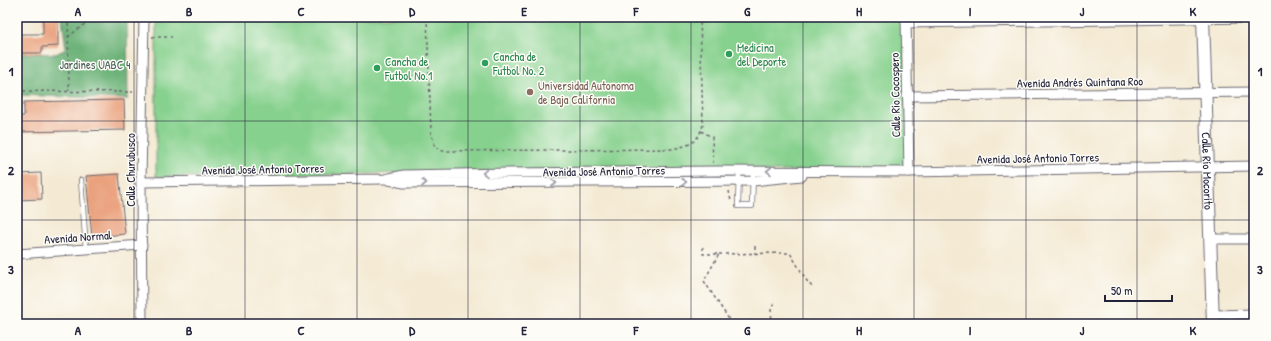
<svg xmlns="http://www.w3.org/2000/svg" width="1271" height="341" font-family="'Patrick Hand',sans-serif">
<style>
.green{fill:#87d18e;stroke:#547a64}
.forest{fill:#6db379;stroke:#486a5a}
.building{fill:#eaa17d}
.lines{fill:none;stroke-linecap:round;stroke-linejoin:round}
.lane-casing{stroke:#6c6871;stroke-width:6}
.street-casing{stroke:#6c6871;stroke-width:11}
.secondary-casing{stroke:#6c6871;stroke-width:14}
.path{stroke:#6c6871;stroke-width:1.5;stroke-dasharray:3 3;stroke-linecap:butt}
.lane{stroke:#fff;stroke-width:4.5}
.street{stroke:#fff;stroke-width:9}
.secondary{stroke:#fff;stroke-width:12}
.oneway{stroke:#9c9ca7}
.grid{fill:none;stroke:#22223b;stroke-width:1;stroke-opacity:0.55}
.leisure-dot{fill:#2e9e5b;stroke:#fdfcf7;stroke-width:1.5}
.education-dot{fill:#8d6e63;stroke:#fdfcf7;stroke-width:1.5}
.labels{text-anchor:middle;dominant-baseline:central;stroke-width:3;stroke-linejoin:round;paint-order:stroke}
.leisure-label{font-size:12px;fill:#27864d;stroke:#fdfcf7;text-anchor:start}
.park-label{font-size:12px;fill:#455f58;stroke:#fdfcf7}
.street-label{font-size:12px;fill:#22223b;stroke:#fdfcf7}
.education-label{font-size:12px;fill:#785e54;stroke:#fdfcf7;text-anchor:start}
.neatline{fill:none;stroke:#22223b;stroke-width:1.5}
.grid-label{font-size:13px;text-anchor:middle;font-weight:bold;fill:#22223b}
</style>
<rect width="100%" height="100%" fill="#fdfcf7"/>
<filter id="ink" filterUnits="userSpaceOnUse"><feTurbulence type="fractalNoise" baseFrequency=".025" numOctaves="2"/><feDisplacementMap in="SourceGraphic" scale="8" xChannelSelector="R" yChannelSelector="G"/><feConvolveMatrix kernelMatrix="1 2 1 2 8 2 1 2 1" color-interpolation-filters="sRGB"/></filter>
<filter id="wash" filterUnits="userSpaceOnUse"><feTurbulence type="fractalNoise" baseFrequency=".012" numOctaves="4" result="noise"/><feDisplacementMap in="SourceGraphic" scale="16" xChannelSelector="R" yChannelSelector="G"/><feGaussianBlur stdDeviation="0.9" result="paint"/><feColorMatrix in="noise" values="0 0 0 0 0 0 0 0 0 0 0 0 0 0 0 0 0 1.4 0 .05"/><feComposite in="paint" operator="in"/></filter>
<g filter="url(#wash)">
<rect width="100%" height="100%" fill="#f4ead4"/>
<path class="green" d="M 156,17 L 905,17 L 908,171 L 549,171 L 156,177 Z"/>
<path class="forest" d="M 62,17 L 127,17 L 128,99 L 17,95 L 17,53 L 56,54 L 66,49 Z"/>
<g id="blocks">
<g class="building">
<path d="M 43,17 L 58,17 L 58,46 L 42,47 L 42,53 L 17,53 L 17,34 L 43,34 Z"/>
<path d="M 124,100 L 125,130 L 17,132 L 17,116 L 24,116 L 24,102 Z"/>
<path d="M 41,173 L 42,199 L 17,200 L 17,174 Z"/>
<path d="M 119,174 L 125,234 L 92,237 L 86,176 Z"/>
</g>
</g>
</g>
<g filter="url(#ink)">
<use href="#blocks" fill-opacity="0" stroke="#6c6871" stroke-width="1"/>
<g class="lines">
<defs>
<g id="lane">
<path d="M 739,171 L 738,206 L 752,206 L 753,171"/>
<path d="M 81,180 L 86,249"/>
</g>
<g id="street">
<path d="M 906,17 L 909,172"/>
<path d="M 906,23 L 1254,18"/>
<path d="M 907,96 L 1254,92"/>
<path d="M 389,180 L 404,183 L 753,181 L 802,176"/>
<path d="M 141,182 L 385,179 L 404,175 L 510,173 L 717,171 L 909,172 L 1254,166"/>
<path d="M 1211,239 L 1254,239"/>
<path d="M 17,254 L 142,245"/>
<path d="M 1213,315 L 1254,314"/>
<path d="M 142,324 L 141,182 L 144,17"/>
</g>
<g id="secondary">
<path id="s1" d="M 1203,17 L 1213,324"/>
</g>
</defs>
<use href="#lane" class="lane-casing"/>
<use href="#street" class="street-casing"/>
<use href="#secondary" class="secondary-casing"/>
<g class="path">
<path d="M 68,17 L 69,91"/>
<path d="M 427,17 L 431,132 L 435,147 L 443,151 L 672,149 C 690,145 697,144 703,125 L 700,17"/>
<path d="M 68,37 L 94,17"/>
<path d="M 152,37 L 172,37"/>
<path d="M 17,91 L 133,92"/>
<path d="M 701,131 L 712,137 L 713,163"/>
<path d="M 729,191 L 731,201"/>
<path d="M 755,246 L 755,254"/>
<path d="M 703,247 L 703,254 L 719,254 L 704,281 L 732,324"/>
<path d="M 719,254 L 790,253 L 807,281 L 813,288"/>
<path d="M 772,324 L 771,309 L 775,302"/>
</g>
<use href="#lane" class="lane"/>
<use href="#street" class="street"/>
<use href="#secondary" class="secondary"/>
</g>
<defs><path id="oneway-chevron" d="M-2-3.5L2.5 0L-2 3.5" fill="none" stroke-width="1.6" stroke-linecap="round" stroke-linejoin="round"/></defs>
<g class="oneway">
<use href="#oneway-chevron" transform="translate(769 171) rotate(-180)"/>
<use href="#oneway-chevron" transform="translate(485 173) rotate(179)"/>
<use href="#oneway-chevron" transform="translate(684 182) rotate(-1)"/>
<use href="#oneway-chevron" transform="translate(424 183)"/>
<use href="#oneway-chevron" transform="translate(554 183)"/>
</g>
</g>
<path class="grid" d="M 134,17 L 134,324M 245,17 L 245,324M 357,17 L 357,324M 468,17 L 468,324M 580,17 L 580,324M 691,17 L 691,324M 803,17 L 803,324M 914,17 L 914,324M 1026,17 L 1026,324M 1137,17 L 1137,324M 17,121 L 1254,121M 17,220 L 1254,220"/>
<g class="leisure-dot">
<circle cx="729" cy="54" r="4"/>
<circle cx="485" cy="63" r="4"/>
<circle cx="377" cy="68" r="4"/>
</g>
<circle class="education-dot" cx="530" cy="92" r="4"/>
<g class="labels">
<g class="leisure-label">
<text x="737" y="47">Medicina<tspan x="737" dy="14">del Deporte</tspan></text>
<text x="493" y="56">Cancha de<tspan x="493" dy="14">Futbol No. 2</tspan></text>
<text x="385" y="61">Cancha de<tspan x="385" dy="14">Futbol No.1</tspan></text>
</g>
<g class="park-label">
<text x="95" y="64">Jardines UABC 4</text>
</g>
<g class="street-label">
<text transform="translate(1080 82) rotate(-1)">Avenida Andrés Quintana Roo</text>
<text transform="translate(895 95) rotate(-91)">Calle Río Cocospero</text>
<text transform="translate(1038 158) rotate(-1)">Avenida José Antonio Torres</text>
<text transform="translate(263 169) rotate(-1)">Avenida José Antonio Torres</text>
<text transform="translate(130 170) rotate(-90)">Calle Churubusco</text>
<text stroke="none"><textPath href="#s1" startOffset="154">Calle Río Mocorito</textPath></text>
<text transform="translate(604 171) rotate(-1)">Avenida José Antonio Torres</text>
<text transform="translate(78 237) rotate(-4)">Avenida Normal</text>
</g>
<g class="education-label">
<text x="538" y="85">Universidad Autonoma<tspan x="538" dy="14">de Baja California</tspan></text>
</g>
</g>
<rect width="1271" height="341" fill="none" stroke="#fdfcf7" stroke-width="44"/>
<path d="M1105 295v6h67v-6" fill="none" stroke="#22223b" stroke-width="2"/>
<text x="1111" y="295" font-size="12" fill="#22223b" stroke="#fdfcf7" stroke-width="3" paint-order="stroke">50 m</text>
<rect x="22" y="22" width="1227" height="297" class="neatline"/>
<g class="grid-label">
<text x="78" y="16">A</text>
<text x="189" y="16">B</text>
<text x="301" y="16">C</text>
<text x="412" y="16">D</text>
<text x="524" y="16">E</text>
<text x="636" y="16">F</text>
<text x="747" y="16">G</text>
<text x="859" y="16">H</text>
<text x="970" y="16">I</text>
<text x="1082" y="16">J</text>
<text x="1193" y="16">K</text>
<text x="11" y="76">1</text>
<text x="1260" y="76">1</text>
<text x="11" y="175">2</text>
<text x="1260" y="175">2</text>
<text x="11" y="274">3</text>
<text x="1260" y="274">3</text>
<text x="78" y="335">A</text>
<text x="189" y="335">B</text>
<text x="301" y="335">C</text>
<text x="412" y="335">D</text>
<text x="524" y="335">E</text>
<text x="636" y="335">F</text>
<text x="747" y="335">G</text>
<text x="859" y="335">H</text>
<text x="970" y="335">I</text>
<text x="1082" y="335">J</text>
<text x="1193" y="335">K</text>
</g>
</svg>
